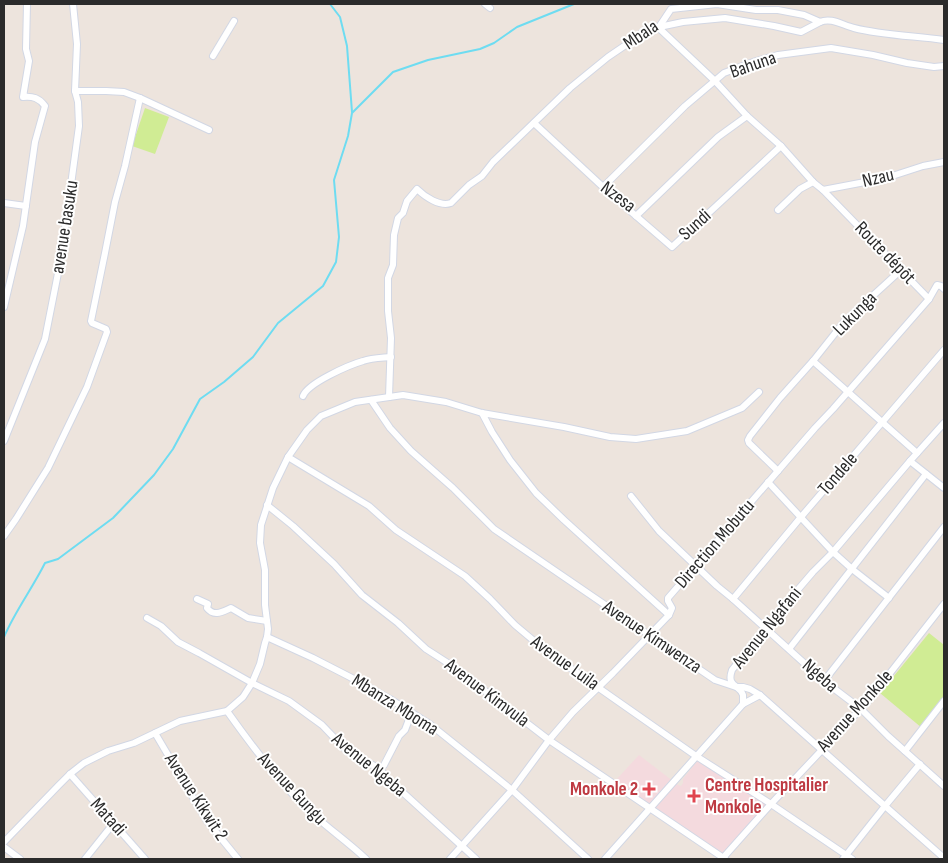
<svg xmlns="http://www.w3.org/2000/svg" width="948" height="863" font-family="'Sofia Sans Condensed',sans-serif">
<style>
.medical{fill:#f4dade}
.pitch{fill:#d0ec94}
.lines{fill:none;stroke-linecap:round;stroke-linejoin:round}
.stream{stroke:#6edcf1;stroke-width:2}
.street-casing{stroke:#d2d7e4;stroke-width:8}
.street{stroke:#fff;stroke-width:6}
.health-dot{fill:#e0444e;stroke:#fff;stroke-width:2}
.labels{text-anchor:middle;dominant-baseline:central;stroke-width:4;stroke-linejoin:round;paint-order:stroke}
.street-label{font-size:19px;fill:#2b2b2b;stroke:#fff}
.health-label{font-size:19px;font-weight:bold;fill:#be3a42;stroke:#fff;text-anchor:start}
</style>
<rect width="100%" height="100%" fill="#ede4dd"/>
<path class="medical" d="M 639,755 L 678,785 L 681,786 L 683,783 L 683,779 L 699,759 L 768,805 L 724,855 L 615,781 Z"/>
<g class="pitch">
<path d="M 145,108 L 169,117 L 155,154 L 132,146 Z"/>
<path d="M 929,633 L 944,645 L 944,699 L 922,728 L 880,693 Z"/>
</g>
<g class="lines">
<g class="stream">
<path d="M 330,4 L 340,17 L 347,46 L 352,112"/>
<path d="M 4,637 C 15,611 32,589 45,563 L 58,559 L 113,518 L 154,475 L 173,449 L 200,399 L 224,382 L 253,357 L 278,323 L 323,286 L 336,262 L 339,237 L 334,180 L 348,136 L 352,113 L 393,72 L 428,60 L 480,49 L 494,43 L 517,27 L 574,4"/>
</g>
<defs>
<g id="street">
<path d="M 485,4 L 490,8"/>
<path d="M 659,27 L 671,9 L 717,4 L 756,10 L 778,10 L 804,15 L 820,22 C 831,17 842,25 854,28 C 881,35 915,36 944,40"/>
<path d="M 659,27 L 661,30 L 715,81 L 747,116 L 781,146"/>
<path d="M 213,56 L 234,21"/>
<path d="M 75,91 L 106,91 L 124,92 L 140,98 L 209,130"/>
<path d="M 534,123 L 603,187 L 636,216 L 718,137 L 747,116"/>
<path d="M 603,187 L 685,106 L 724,73 L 756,61 L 778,55 L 831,48 L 873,55 L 907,63 L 934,67 L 944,66"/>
<path d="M 823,190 L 929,299 L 937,285 L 941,286 L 944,289"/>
<path d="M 4,203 L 26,206"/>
<path d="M 778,210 L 800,189 L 813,182"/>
<path d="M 636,216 L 672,247 L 781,146 L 813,182 L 823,190 L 886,178 L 923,166 L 944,162"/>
<path d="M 4,307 L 23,226 L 35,142 L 45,106 C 39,98 33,96 23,97 L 29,61 L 26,49 L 27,4"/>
<path d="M 813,361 L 844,322 L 901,270"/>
<path d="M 303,396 C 308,383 349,365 363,361 C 372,358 381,358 391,357"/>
<path d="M 389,397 L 391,338 L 388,311 L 388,278 L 393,265 L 394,235 L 398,218 L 403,213 L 407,201 L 417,189 C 425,197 440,207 451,203 L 469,185 L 482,176 L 493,162 L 570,88 L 608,57 L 633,40 L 645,30 L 683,22 L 725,18 L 774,26 L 801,32 L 820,22"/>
<path d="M 371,400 L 390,428 L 411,451 L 453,488 L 494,529 L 715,680 L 736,687 L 743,687 L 750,689 L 760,695 L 885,806 L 944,858"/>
<path d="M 482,413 L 492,432 L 510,460 L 536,493 L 564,520 L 669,615"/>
<path d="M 4,441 L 45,339 L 61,258 L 79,126 L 78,102 L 75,91 L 77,44 L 73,4"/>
<path d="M 288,457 L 369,506 L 396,530 L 465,576 L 490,599 L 515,625 L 546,651 L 696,756 L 771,804 L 852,859"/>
<path d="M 910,461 L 944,488"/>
<path d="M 778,471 L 749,443 L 748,440 L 750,436 L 780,398 L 813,361 L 917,453"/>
<path d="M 768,482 L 833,552 L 852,569 L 889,598"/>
<path d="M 631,496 L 659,531 L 717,586 L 733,599 L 824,681 L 861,709 L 888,736 L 944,786"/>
<path d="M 267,505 L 293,526 L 334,564 L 362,595 L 398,623 L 426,649 L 454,667 L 549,740 L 725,859"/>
<path d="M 4,536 L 16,519 L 48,468 L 87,387 L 107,332 L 106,329 L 92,323 L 91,321 L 105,253 L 115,202 L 125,166 L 140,98"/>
<path d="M 197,599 L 208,604 L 207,608 C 214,617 222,612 231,608 L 248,618 L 267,621"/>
<path d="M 733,599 L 801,517 L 944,350"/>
<path d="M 147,618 L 161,626 L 178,642 L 199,653 L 252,683 L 289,701 L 322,725 L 347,751 L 380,769 L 387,778 L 476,859"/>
<path d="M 267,637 L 313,658 L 350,677 L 390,699 L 431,725 L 512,790 L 588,859"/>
<path d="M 789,649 L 926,474"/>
<path d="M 824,681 L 944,527"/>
<path d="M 743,704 L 760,695"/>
<path d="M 227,711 C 249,742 273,774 299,801 C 320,823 345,839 366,859"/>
<path d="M 155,733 L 207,821 L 238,859"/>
<path d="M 905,751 L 944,701"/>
<path d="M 380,769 L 384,765 L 399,736 L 405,730 L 411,714"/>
<path d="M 70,774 L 145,859"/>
<path d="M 4,842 L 58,786 L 70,774 L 84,763 L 108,751 L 134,743 L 180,721 L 227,711 L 243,697 L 252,683 L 260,664 L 265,643 L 267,637 L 268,629 L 265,605 L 265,570 L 260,543 L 261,525 L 273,488 L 288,457 L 307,430 L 321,416 L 355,402 L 403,395 L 446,402 L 482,413 L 564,427 L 610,437 L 636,439 L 687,431 L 742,408 L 759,392"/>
<path d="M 4,847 L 20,859"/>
<path d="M 85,859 L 113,824"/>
<path d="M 450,859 L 512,790 L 549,740 L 573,712 L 613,673 L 669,615 L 672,608 L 668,601 L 668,598 L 815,428 L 833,409 L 929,299"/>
<path d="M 605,859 L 743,704 C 743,703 743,696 743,695 C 739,684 726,687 732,670 L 765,628 L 813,572 L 833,552 L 910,461 L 944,423"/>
<path d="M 722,859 L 771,804 L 869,700 L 944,604"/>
<path d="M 843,859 L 885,806 L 920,764"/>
</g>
</defs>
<use href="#street" class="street-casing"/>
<use href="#street" class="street"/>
</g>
<g class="health-dot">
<path d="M646.5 781.5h5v5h5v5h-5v5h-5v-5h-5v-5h5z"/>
<path d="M691.5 788.5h5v5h5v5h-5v5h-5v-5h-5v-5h5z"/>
</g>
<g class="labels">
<g class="street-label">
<text transform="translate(641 35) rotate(-34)">Mbala</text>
<text transform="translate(753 65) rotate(-19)">Bahuna</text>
<text transform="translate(878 178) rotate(-13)">Nzau</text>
<text transform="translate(618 197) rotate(37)">Nzesa</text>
<text transform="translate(695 225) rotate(-42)">Sundi</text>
<text transform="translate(65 227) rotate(-81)">avenue basuku</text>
<text transform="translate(885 253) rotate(46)">Route dépôt</text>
<text transform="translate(855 314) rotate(-45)">Lukunga</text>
<text transform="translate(838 474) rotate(-49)">Tondele</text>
<text transform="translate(715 544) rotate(-49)">Direction Mobutu</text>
<text transform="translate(767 628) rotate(-51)">Avenue Ngafani</text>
<text transform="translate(652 637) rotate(34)">Avenue Kimwenza</text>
<text transform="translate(565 663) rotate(36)">Avenue Luila</text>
<text transform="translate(820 676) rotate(41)">Ngeba</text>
<text transform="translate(487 693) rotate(37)">Avenue Kimvula</text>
<text transform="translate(395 705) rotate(32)">Mbanza Mboma</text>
<text transform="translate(855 711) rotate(-48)">Avenue Monkole</text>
<text transform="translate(369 765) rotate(39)">Avenue Ngeba</text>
<text transform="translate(292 789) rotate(47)">Avenue Gungu</text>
<text transform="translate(196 797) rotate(57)">Avenue Kikwit 2</text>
<text transform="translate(108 817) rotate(48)">Matadi</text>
</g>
<g class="health-label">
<text x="705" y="785">Centre Hospitalier<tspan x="705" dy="22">Monkole</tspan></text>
<text x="638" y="789" text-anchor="end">Monkole 2</text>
</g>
</g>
<rect width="948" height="863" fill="none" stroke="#2b2b2b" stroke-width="10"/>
</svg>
